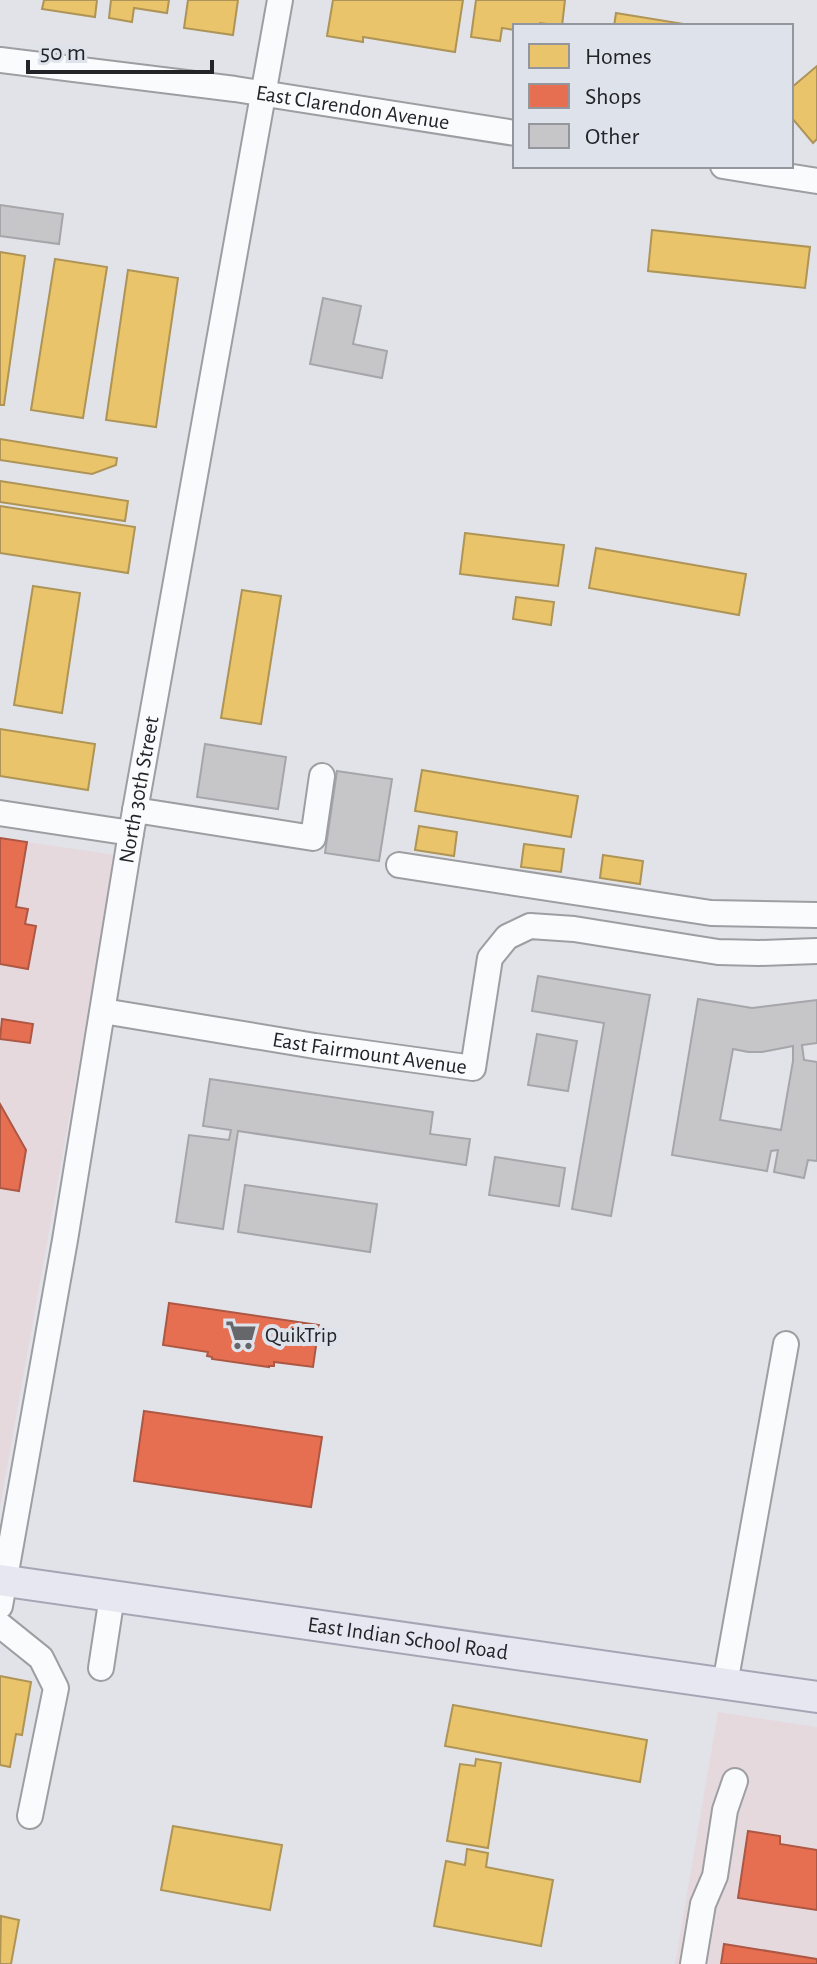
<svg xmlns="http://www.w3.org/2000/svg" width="817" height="1964" font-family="'Alegreya Sans',sans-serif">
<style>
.commercial{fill:#e6d9dd}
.homes{fill:#e9c46a;stroke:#ae9456;stroke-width:2}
.shops{fill:#e76f51;stroke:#ac5844;stroke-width:2}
.building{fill:#c6c6c9;stroke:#a6a6aa;stroke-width:2;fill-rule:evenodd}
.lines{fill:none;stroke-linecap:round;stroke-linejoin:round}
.minor-casing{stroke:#9d9ea2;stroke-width:28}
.major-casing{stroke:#a4a6b5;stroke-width:34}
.minor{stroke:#fafbfc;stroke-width:24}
.major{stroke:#e6e7f0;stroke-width:30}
.labels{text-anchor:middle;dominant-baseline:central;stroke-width:8;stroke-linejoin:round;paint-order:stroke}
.street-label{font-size:22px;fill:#232427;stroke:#dee2eb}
.poi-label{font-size:22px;fill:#232427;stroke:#dee2eb;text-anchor:start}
</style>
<rect width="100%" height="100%" fill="#e1e3e8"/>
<g class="commercial">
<path d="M 0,838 L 116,855 L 0,1507 Z"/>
<path d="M 718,1712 L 817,1727 L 817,1964 L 675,1964 Z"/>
</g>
<g class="homes">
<path d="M 44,0 L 97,0 L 95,17 L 42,9 Z"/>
<path d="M 111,0 L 169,0 L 167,13 L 134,8 L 132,22 L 109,18 Z"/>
<path d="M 188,0 L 238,0 L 233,35 L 184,28 Z"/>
<path d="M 333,0 L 463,0 L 455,52 L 363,37 L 363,42 L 327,36 Z"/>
<path d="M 476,0 L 565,0 L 562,26 L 540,23 L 539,26 L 515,26 L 515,30 L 502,28 L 500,41 L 471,37 Z"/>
<path d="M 616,13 L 684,24 L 684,26 L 614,26 Z"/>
<path d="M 817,66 L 817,139 L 813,143 L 791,117 L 791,88 Z"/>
<path d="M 652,230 L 810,247 L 805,288 L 648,271 Z"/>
<path d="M 0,252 L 25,256 L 4,405 L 0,405 Z"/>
<path d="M 55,259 L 107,267 L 83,418 L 31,410 Z"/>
<path d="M 128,270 L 178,278 L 156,427 L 106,420 Z"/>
<path d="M 0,439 L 117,458 L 116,465 L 92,474 L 0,460 Z"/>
<path d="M 0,481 L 128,501 L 125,521 L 0,502 Z"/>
<path d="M 0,506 L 135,527 L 128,573 L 0,553 Z"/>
<path d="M 465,533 L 564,545 L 558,586 L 460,574 Z"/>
<path d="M 596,548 L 746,574 L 739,615 L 589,588 Z"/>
<path d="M 33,586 L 80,593 L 62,713 L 14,705 Z"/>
<path d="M 242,590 L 281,596 L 261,724 L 221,718 Z"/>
<path d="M 516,597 L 554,602 L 551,625 L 513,619 Z"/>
<path d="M 0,729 L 95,744 L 88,790 L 0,776 Z"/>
<path d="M 422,770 L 578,796 L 571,837 L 415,811 Z"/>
<path d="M 419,826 L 457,832 L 454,856 L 415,850 Z"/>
<path d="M 524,844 L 564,849 L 561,872 L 521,867 Z"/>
<path d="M 603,855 L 643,861 L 640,884 L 600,878 Z"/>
<path d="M 0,1676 L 31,1682 L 22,1735 L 16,1734 L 10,1767 L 0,1765 Z"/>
<path d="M 453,1705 L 647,1740 L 640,1782 L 445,1746 Z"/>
<path d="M 476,1759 L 501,1763 L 488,1848 L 447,1841 L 460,1764 L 475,1766 Z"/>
<path d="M 173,1826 L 282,1845 L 270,1910 L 161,1890 Z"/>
<path d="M 467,1849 L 488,1853 L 486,1867 L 553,1880 L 541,1946 L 434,1926 L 446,1861 L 465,1865 Z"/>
<path d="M 1,1916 L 19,1920 L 11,1964 L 0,1964 Z"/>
</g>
<g class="shops">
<path d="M 0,838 L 27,842 L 16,907 L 28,909 L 25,924 L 36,926 L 28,969 L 0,964 Z"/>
<path d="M 2,1019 L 33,1024 L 30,1043 L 0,1039 Z"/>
<path d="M 0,1104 L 26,1150 L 19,1191 L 0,1188 Z"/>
<path d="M 169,1303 L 319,1325 L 313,1367 L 274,1362 L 274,1366 L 269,1366 L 269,1367 L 212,1359 L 212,1357 L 207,1356 L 208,1352 L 163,1345 Z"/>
<path d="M 144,1411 L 322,1437 L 311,1507 L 134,1481 Z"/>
<path d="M 748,1831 L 780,1836 L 780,1844 L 817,1850 L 817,1910 L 738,1898 Z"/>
<path d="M 724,1944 L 817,1959 L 817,1964 L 721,1964 Z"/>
</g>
<g class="building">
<path d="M 0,205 L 63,214 L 59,244 L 0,236 Z"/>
<path d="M 323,298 L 361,306 L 353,344 L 387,351 L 382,378 L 310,364 Z"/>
<path d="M 205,744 L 286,757 L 278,809 L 197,797 Z"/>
<path d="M 337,771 L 392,779 L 379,861 L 325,853 Z"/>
<path d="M 538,976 L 650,995 L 611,1216 L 572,1209 L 604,1023 L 532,1011 Z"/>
<path d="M 698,999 L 752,1008 L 817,1000 L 817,1043 L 802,1045 L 804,1060 L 817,1062 L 817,1161 L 808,1160 L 804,1178 L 774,1172 L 778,1150 L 771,1151 L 767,1171 L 672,1155 ZM 793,1046 L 793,1061 L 781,1130 L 720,1120 L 733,1049 L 748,1052 L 762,1052 Z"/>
<path d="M 537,1034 L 577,1041 L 568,1091 L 528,1085 Z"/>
<path d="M 210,1079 L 433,1112 L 430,1134 L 470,1139 L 466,1165 L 238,1131 L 223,1229 L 176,1222 L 189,1135 L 229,1140 L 231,1130 L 203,1126 Z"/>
<path d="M 495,1157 L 565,1168 L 559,1206 L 489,1195 Z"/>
<path d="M 245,1185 L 377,1204 L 370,1252 L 238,1232 Z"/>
</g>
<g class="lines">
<defs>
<g id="minor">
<path id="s1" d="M 0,60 L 235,89 L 515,133"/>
<path d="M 723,166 L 817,181"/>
<path d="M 135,810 L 313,838 L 322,776"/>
<path d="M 0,813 L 131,833"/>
<path d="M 399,865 L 711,913 L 817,915"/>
<path id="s2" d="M 103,1011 L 315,1046 L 473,1068 L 490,958 L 507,937 L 530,926 L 574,929 L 718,952 L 759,953 L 817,951"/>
<path id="s3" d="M 0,1606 L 65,1240 L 131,833 L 280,0"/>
<path d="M 0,1625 L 41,1658 L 56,1688 L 30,1816"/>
<path d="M 101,1668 L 112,1596"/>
<path d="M 725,1684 L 786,1344"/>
<path d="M 693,1964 L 703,1904 L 715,1876 L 725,1810 L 735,1781"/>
</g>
<g id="major">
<path id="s4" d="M 0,1580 L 817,1697"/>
</g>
</defs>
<use href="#minor" class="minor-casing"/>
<use href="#major" class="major-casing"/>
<use href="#minor" class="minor"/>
<use href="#major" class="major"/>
</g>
<defs>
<symbol id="supermarket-bare" viewBox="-9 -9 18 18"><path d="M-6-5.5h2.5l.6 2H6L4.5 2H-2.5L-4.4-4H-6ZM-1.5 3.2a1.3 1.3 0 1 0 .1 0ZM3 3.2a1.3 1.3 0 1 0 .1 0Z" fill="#66676b" stroke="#dee2eb" stroke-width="2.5" paint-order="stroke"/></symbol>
</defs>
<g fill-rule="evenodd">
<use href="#supermarket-bare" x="219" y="1313" width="44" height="44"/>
</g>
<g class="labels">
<g class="street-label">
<text stroke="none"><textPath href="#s1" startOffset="356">East Clarendon Avenue</textPath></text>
<text stroke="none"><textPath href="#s3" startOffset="828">North 30th Street</textPath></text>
<text stroke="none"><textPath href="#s2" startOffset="270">East Fairmount Avenue</textPath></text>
<text stroke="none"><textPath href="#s4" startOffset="412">East Indian School Road</textPath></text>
</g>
<g class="poi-label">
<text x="265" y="1335">QuikTrip</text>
</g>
</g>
<rect x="513" y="24" width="280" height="144" fill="#dee2eb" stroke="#93969d" stroke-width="2"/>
<rect x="529" y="44" width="40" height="24" fill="#e9c46a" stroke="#93969d" stroke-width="2"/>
<text x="585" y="64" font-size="24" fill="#232427">Homes</text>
<rect x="529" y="84" width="40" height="24" fill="#e76f51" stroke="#93969d" stroke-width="2"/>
<text x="585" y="104" font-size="24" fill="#232427">Shops</text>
<rect x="529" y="124" width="40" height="24" fill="#c6c6c9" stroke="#93969d" stroke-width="2"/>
<text x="585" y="144" font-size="24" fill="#232427">Other</text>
<path d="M28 60v12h184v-12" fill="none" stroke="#232427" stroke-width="4"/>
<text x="40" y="60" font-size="24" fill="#232427" stroke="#dee2eb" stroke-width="6" paint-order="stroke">50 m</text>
</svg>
